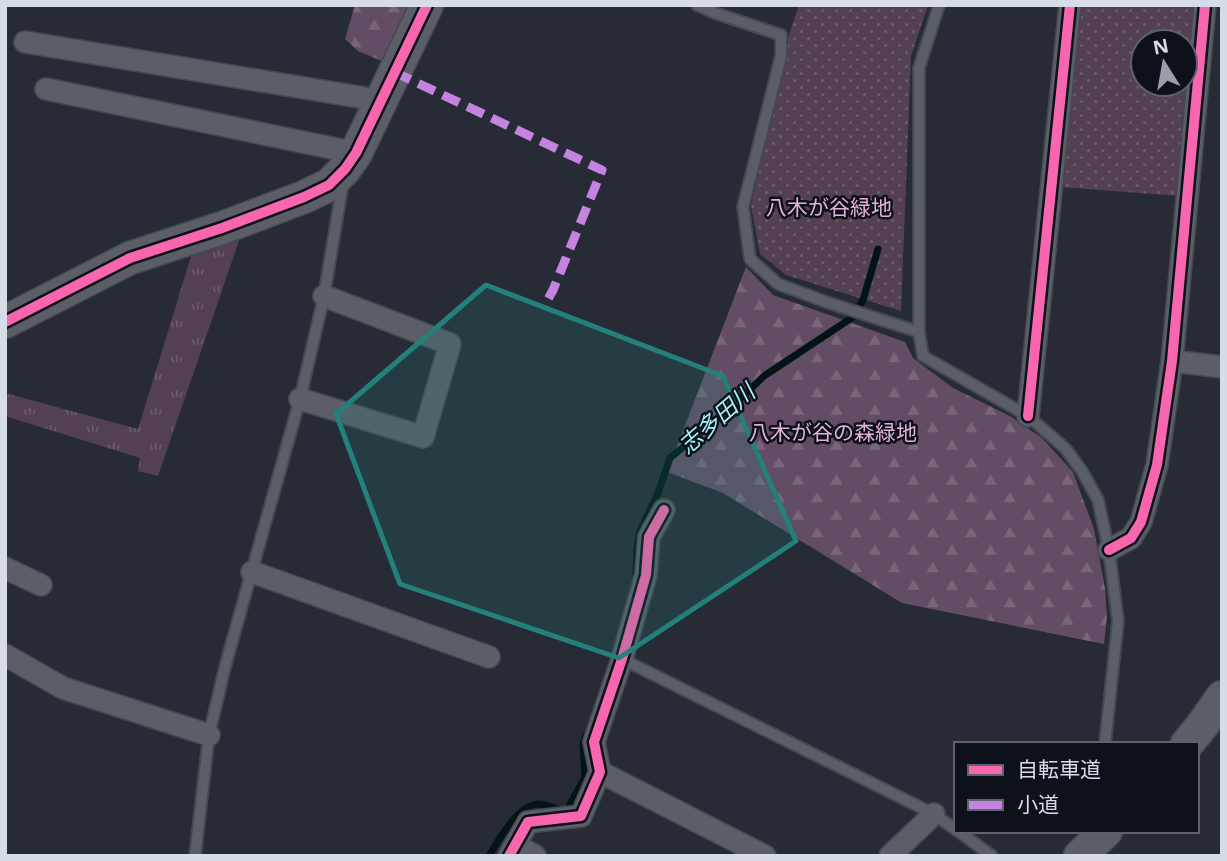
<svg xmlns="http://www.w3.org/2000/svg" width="1227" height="861" font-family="'Open Sans','Noto Sans JP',sans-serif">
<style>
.grass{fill:url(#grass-tufts)}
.forest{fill:url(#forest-firs)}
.park{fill:url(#park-dots);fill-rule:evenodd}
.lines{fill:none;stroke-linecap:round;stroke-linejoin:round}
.stream{stroke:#031417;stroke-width:7}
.lane-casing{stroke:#444851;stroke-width:14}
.street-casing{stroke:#444851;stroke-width:24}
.secondary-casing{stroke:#444851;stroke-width:35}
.lane{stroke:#5b5e67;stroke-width:10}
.street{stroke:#5b5e67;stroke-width:21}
.secondary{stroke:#5b5e67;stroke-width:32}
.quiet{stroke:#c483df;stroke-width:9;stroke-dasharray:18 9;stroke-linecap:butt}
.cycleway-casing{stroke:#0e111a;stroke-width:15}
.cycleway{stroke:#f766af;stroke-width:10}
.marked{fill:#23807a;fill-opacity:0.2;stroke:#23807a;stroke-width:5;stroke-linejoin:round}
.labels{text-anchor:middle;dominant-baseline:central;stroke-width:5;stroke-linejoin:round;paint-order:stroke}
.park-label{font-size:21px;fill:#e2b0dd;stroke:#0e111a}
.water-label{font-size:23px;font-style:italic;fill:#a1f4fe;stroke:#0e111a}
</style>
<defs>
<pattern id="grass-tufts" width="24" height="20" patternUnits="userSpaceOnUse" patternTransform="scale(1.75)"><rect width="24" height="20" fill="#534053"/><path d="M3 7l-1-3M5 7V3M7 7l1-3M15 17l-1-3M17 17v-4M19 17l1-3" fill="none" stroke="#6b5b6c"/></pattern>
<pattern id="forest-firs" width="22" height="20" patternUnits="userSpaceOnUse" patternTransform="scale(1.75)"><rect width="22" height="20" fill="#634d64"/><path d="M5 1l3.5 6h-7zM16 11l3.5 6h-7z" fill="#79667a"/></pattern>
<pattern id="park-dots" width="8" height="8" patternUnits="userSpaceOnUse" patternTransform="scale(1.75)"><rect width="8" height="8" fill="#534053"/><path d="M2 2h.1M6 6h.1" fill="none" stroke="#6b5b6c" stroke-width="1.8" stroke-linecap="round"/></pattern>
</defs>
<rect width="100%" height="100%" fill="#262b35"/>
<path class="grass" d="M 240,238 L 158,476 L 138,471 L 140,458 L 5,416 L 5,393 L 138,429 L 193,250 Z"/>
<g class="forest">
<path d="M 355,5 L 410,5 L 384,62 L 358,51 L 345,39 Z"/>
<path d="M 746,267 L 773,295 L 905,342 L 913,358 L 953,388 L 1010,416 L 1042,438 L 1073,472 L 1094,529 L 1105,588 L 1107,617 L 1104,644 L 902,603 L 723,493 L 667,472 Z"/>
</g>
<g class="park">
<path d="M 799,5 L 928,5 L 911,56 L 901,311 L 786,275 L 760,254 L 751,206 L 789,34 Z"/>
<path d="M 1078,5 L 1197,5 L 1179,196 L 1060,187 ZM 1143,42 L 1185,42 L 1185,84 L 1143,84 Z"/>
</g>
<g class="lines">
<g class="stream">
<path d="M 636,574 L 637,548 L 640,531 L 658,493 L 670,458 L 734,405 L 764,376 L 853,317 L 863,300 L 878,249"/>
<path d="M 489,856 C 499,840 518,804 539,804 C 548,805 558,809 566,812 L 585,777 L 583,745 L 586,735"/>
</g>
<defs>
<g id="lane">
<path d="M 697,5 L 715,13 L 781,35 L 781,56 L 743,207 L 750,259 L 778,284 L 829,303 L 919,332"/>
<path d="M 939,5 L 919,68 L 919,332 L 923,356 L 1028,416 L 1065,448 L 1082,471 L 1098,500 L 1109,550 L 1118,621 L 1105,744"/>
<path d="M 622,659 L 934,814 L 956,830"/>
<path d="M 958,831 L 992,856"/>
<path d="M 195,856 L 209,735 L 225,667 L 300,399 L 324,296 L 343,182"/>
</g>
<g id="street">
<path d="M 25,42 L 371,99 L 380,102"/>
<path d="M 46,89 L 356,153"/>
<path d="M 1172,361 L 1222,367"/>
<path d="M 300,399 L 423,437 L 450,344 L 324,296"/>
<path d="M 1028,416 L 1070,5"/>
<path d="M 1109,550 L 1131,538 L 1141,522 L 1157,465 L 1172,361 L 1205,5"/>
<path d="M 5,568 L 41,585"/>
<path d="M 252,572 L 489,657"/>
<path d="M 5,655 L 63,688 L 209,735"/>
<path d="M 600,772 L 765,856"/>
<path d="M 516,845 L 535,856"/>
<path d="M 509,856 L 528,822 L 581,816 L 600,772 L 594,742 L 622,659 L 646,575 L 649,537 L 664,510"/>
<path d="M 890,856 L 934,814"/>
</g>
<g id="secondary">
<path d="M 5,322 L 130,258 L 222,228 L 304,197 L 329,185 L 345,169 L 356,153 L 427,5"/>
<path d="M 1187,744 L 1204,723 L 1222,697"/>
<path d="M 1080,856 L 1106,831"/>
</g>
</defs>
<use href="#lane" class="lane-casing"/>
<use href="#street" class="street-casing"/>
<use href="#secondary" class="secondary-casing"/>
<use href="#lane" class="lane"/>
<use href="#street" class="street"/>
<use href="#secondary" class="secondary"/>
<path class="quiet" d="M 394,72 L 602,170 L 553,290 L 547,301"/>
<defs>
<g id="cycleway">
<path d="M 5,322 L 130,258 L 222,228 L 304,197 L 329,185 L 345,169 L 356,153 L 427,5"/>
<path d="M 1028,416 L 1070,5"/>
<path d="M 1109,550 L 1131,538 L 1141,522 L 1157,465 L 1172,361 L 1205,5"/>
<path d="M 509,856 L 528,822 L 581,816 L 600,772 L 594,742 L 622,659 L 646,575 L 649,537 L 664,510"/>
</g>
</defs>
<use href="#cycleway" class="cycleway-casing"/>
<use href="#cycleway" class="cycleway"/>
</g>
<path class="marked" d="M 486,285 L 723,376 L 796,541 L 619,658 L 400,584 L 336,414 Z"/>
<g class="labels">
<g class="park-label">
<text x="829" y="207">八木が谷緑地</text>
<text x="833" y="432">八木が谷の森緑地</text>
</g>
<g class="water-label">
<text transform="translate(716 418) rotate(-41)">志多田川</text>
</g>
</g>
<rect width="1227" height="861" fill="none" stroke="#d7dce9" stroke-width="14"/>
<rect x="954" y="742" width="245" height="91" fill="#0e111a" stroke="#5e626d" stroke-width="2"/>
<rect x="968" y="765" width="35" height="10" fill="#f766af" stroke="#5e626d" stroke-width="2"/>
<text x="1017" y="777" font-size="21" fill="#d7dce9">自転車道</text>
<rect x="968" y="800" width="35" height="10" fill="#c483df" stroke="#5e626d" stroke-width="2"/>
<text x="1017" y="812" font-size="21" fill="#d7dce9">小道</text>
<g transform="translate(1164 63) rotate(349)"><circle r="33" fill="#0e111a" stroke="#5e626d" stroke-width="2"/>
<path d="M0-5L12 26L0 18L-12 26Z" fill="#999eaa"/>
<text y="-10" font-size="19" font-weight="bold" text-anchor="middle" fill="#d7dce9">N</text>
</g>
</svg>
